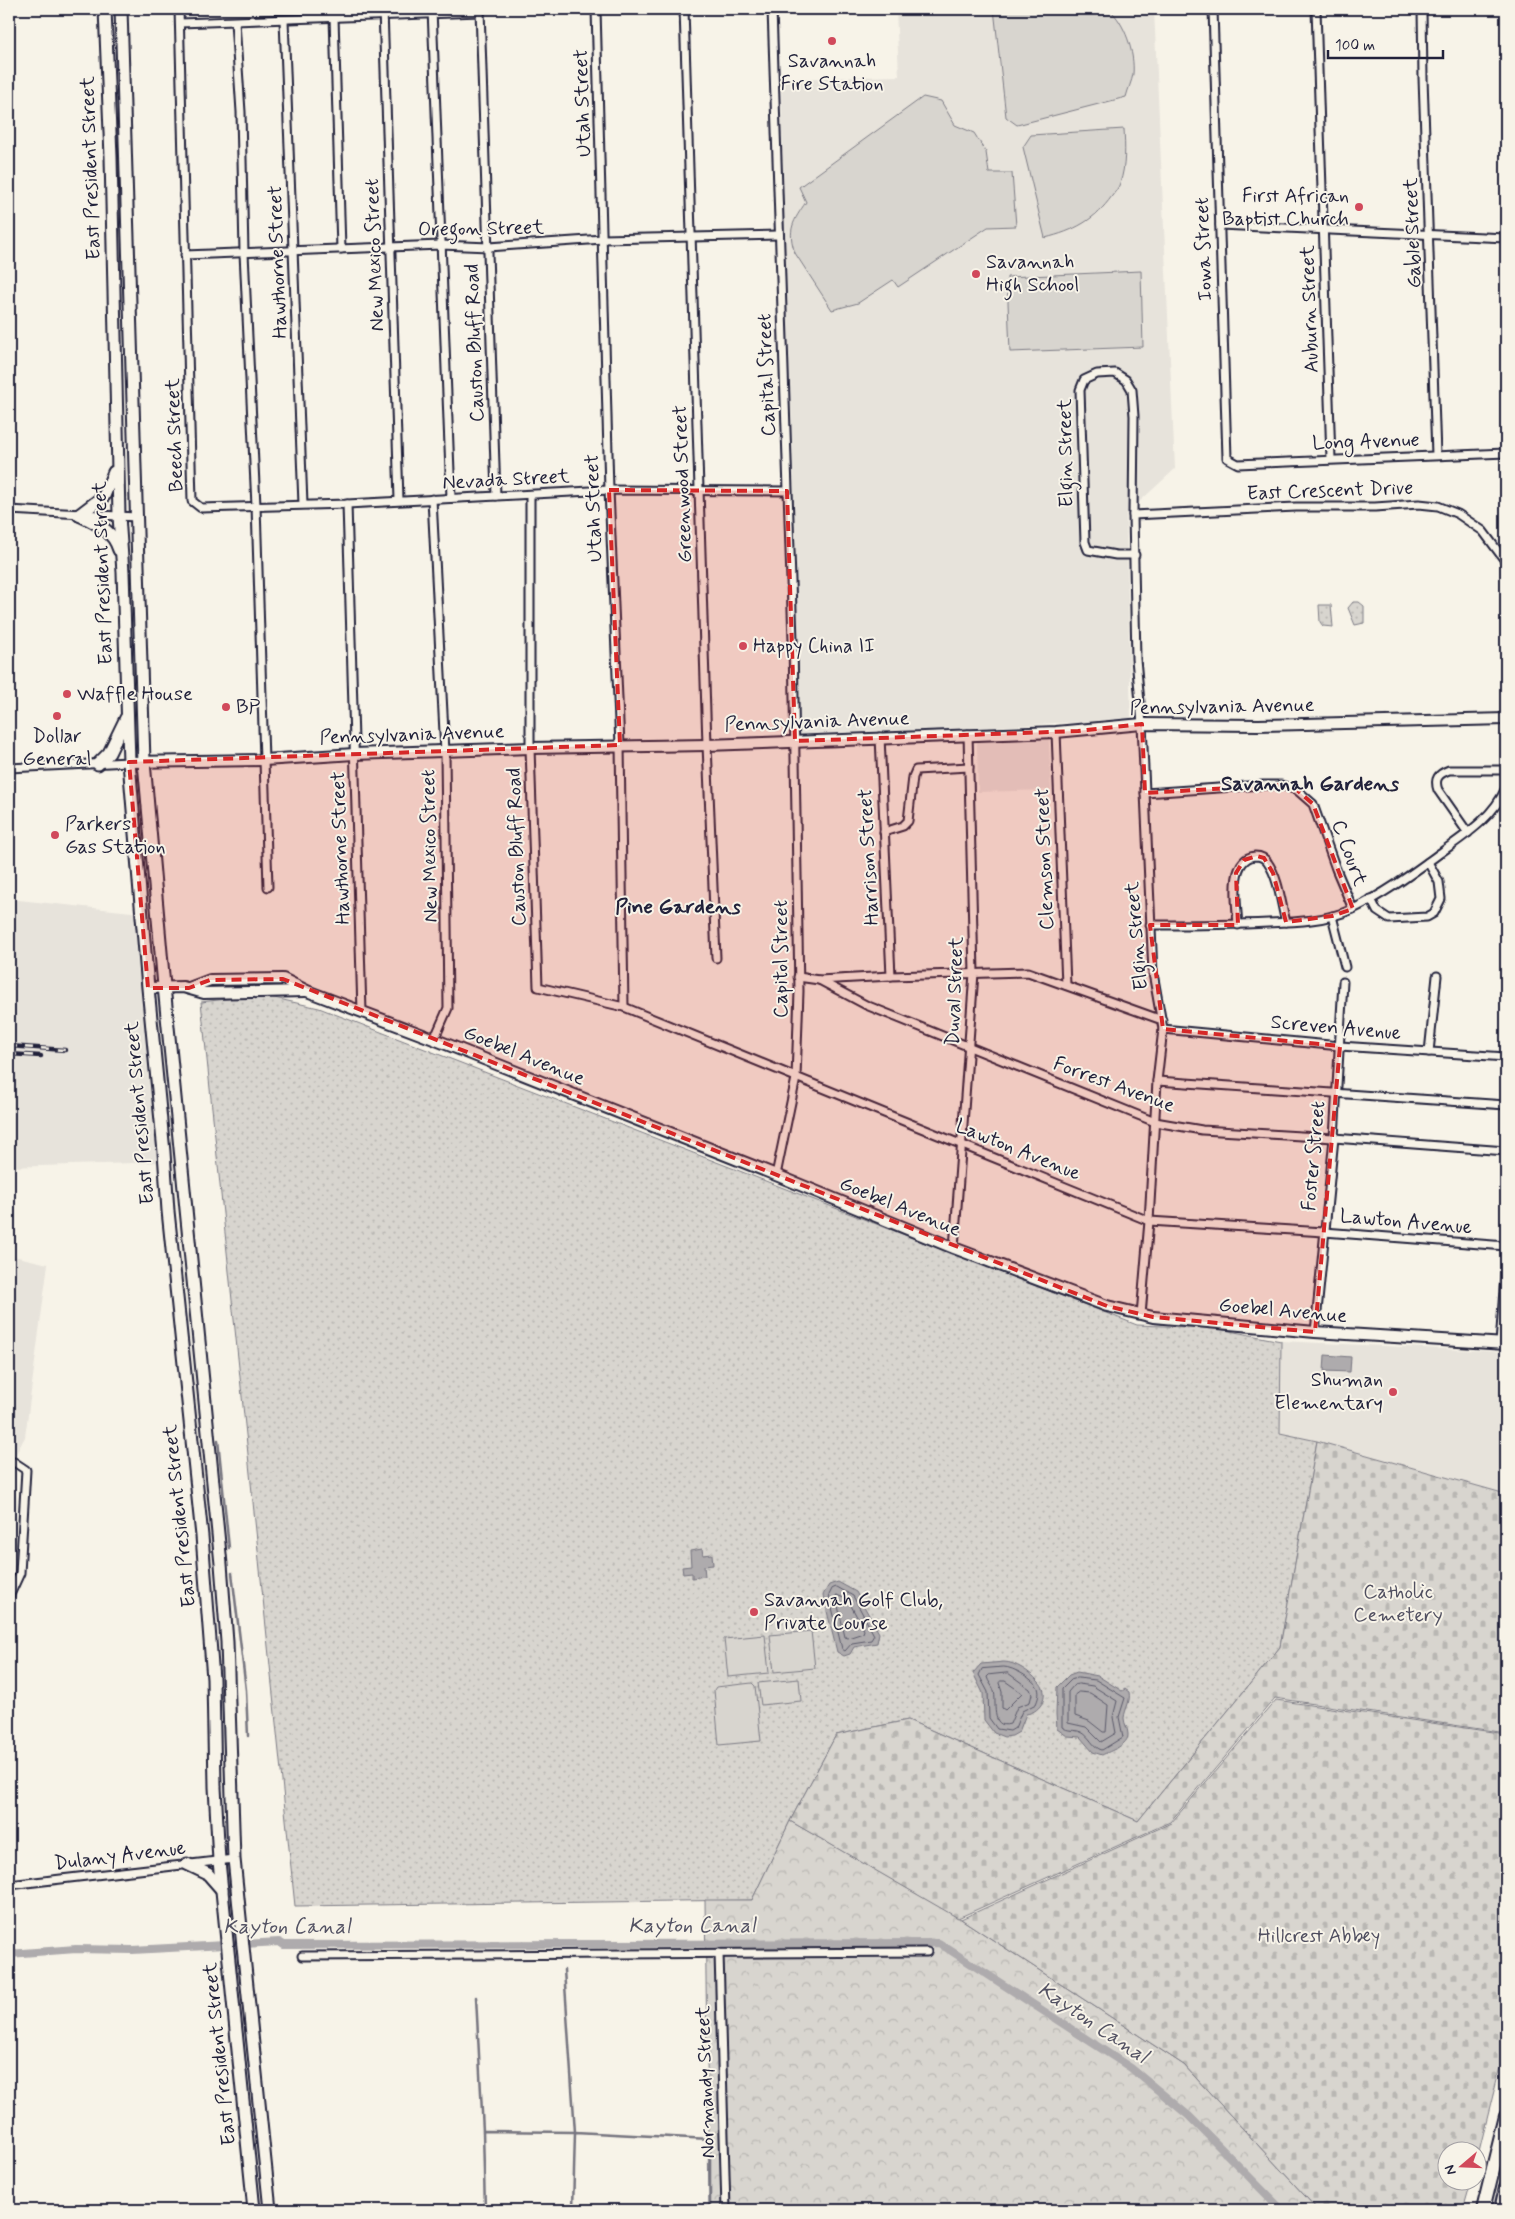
<svg xmlns="http://www.w3.org/2000/svg" width="1515" height="2219" font-family="Mynerve,sans-serif">
<style>
.built{fill:#e7e3db}
.green{fill:url(#green-dots);stroke:#7d7c85}
.forest{fill:url(#forest-crowns);stroke:#7d7c85}
.cemetery{fill:url(#cemetery-stones);stroke:#7d7c85}
.pitch{fill:#d8d5cf;stroke:#7d7c85}
.water{fill:#aeabad;stroke:#76747f}
.lines{fill:none;stroke-linecap:round;stroke-linejoin:round}
.shore{stroke:#5a5969;stroke-width:1}
.stream{stroke:#76747f;stroke-width:2.5}
.canal{stroke:#aeabad;stroke-width:8}
.street-casing{stroke:#22223b;stroke-width:11}
.secondary-casing{stroke:#22223b;stroke-width:14}
.primary-casing{stroke:#22223b;stroke-width:15}
.highway-casing{stroke:#22223b;stroke-width:16}
.street{stroke:#f7f3e8;stroke-width:7}
.secondary{stroke:#f7f3e8;stroke-width:10}
.primary{stroke:#f7f3e8;stroke-width:11}
.highway{stroke:#f7f3e8;stroke-width:12}
.rail-casing{stroke:#22223b;stroke-width:4.5}
.rail{stroke:#f7f3e8;stroke-width:2.5;stroke-dasharray:8;stroke-linecap:butt}
.marked{fill:#d62828;fill-opacity:0.2;stroke:#d62828;stroke-width:4;stroke-dasharray:10 6;stroke-linejoin:round}
.poi-dot{fill:#d1495b;stroke:#f7f3e8;stroke-width:2}
.labels{text-anchor:middle;dominant-baseline:central;stroke-width:4;stroke-linejoin:round;paint-order:stroke}
.poi-label{font-size:20px;fill:#22223b;stroke:#f7f3e8;text-anchor:start}
.street-label{font-size:20px;fill:#22223b;stroke:#f7f3e8}
.park-label{font-size:20px;fill:#504f60;stroke:#f7f3e8}
.neighbourhood-label{font-size:21px;font-weight:bold;fill:#22223b;stroke:#f7f3e8}
.water-label{font-size:21px;font-style:italic;fill:#535263;stroke:#f7f3e8}
</style>
<defs>
<pattern id="green-dots" width="8" height="8" patternUnits="userSpaceOnUse" patternTransform="scale(1.25)"><rect width="8" height="8" fill="#d8d5cf"/><path d="M2 2h.1M6 6h.1" fill="none" stroke="#b9b7b3" stroke-width="1.8" stroke-linecap="round"/></pattern>
<pattern id="forest-crowns" width="20" height="18" patternUnits="userSpaceOnUse" patternTransform="scale(1.25)"><rect width="20" height="18" fill="#d8d5cf"/><path d="M2 6a3 3 0 1 1 6 0M12 15a3 3 0 1 1 6 0" fill="none" stroke="#b9b7b3"/></pattern>
<pattern id="cemetery-stones" width="16" height="16" patternUnits="userSpaceOnUse" patternTransform="scale(1.25)"><rect width="16" height="16" fill="#d8d5cf"/><path d="M2 7V4a2 2 0 0 1 4 0v3zM10 15v-3a2 2 0 0 1 4 0v3z" fill="#b9b7b3"/></pattern>
</defs>
<rect width="100%" height="100%" fill="#f7f3e8"/>
<filter id="ink" filterUnits="userSpaceOnUse"><feTurbulence type="fractalNoise" baseFrequency=".02" numOctaves="2"/><feDisplacementMap in="SourceGraphic" scale="10" xChannelSelector="R" yChannelSelector="G"/><feConvolveMatrix kernelMatrix="1 2 1 2 8 2 1 2 1" color-interpolation-filters="sRGB"/></filter>
<g filter="url(#ink)">
<g class="built">
<path d="M 896,9 L 1154,9 L 1175,469 L 1126,514 L 1131,722 L 1056,723 L 795,741 L 781,79 L 899,76 Z"/>
<path d="M 1049,739 L 1051,790 L 978,792 L 977,740 Z"/>
<path d="M 9,899 L 141,913 L 165,1162 L 9,1167 Z"/>
<path d="M 9,1255 L 48,1264 L 25,1437 L 9,1467 Z"/>
<path d="M 1281,1341 L 1506,1352 L 1506,1494 L 1317,1441 L 1280,1433 Z"/>
</g>
<g class="green">
<path d="M 1353,602 L 1359,602 L 1364,606 L 1364,623 L 1355,625 L 1348,608 Z"/>
<path d="M 1319,605 L 1331,605 L 1333,627 L 1323,626 L 1320,622 Z"/>
<path d="M 261,995 L 319,1008 L 1137,1325 L 1214,1328 L 1281,1341 L 1280,1433 L 1317,1441 L 1280,1647 L 1138,1821 L 908,1720 L 836,1735 L 790,1821 L 752,1900 L 295,1906 L 201,1002 Z"/>
</g>
<path class="forest" d="M 790,1821 L 961,1919 L 1184,2065 L 1318,2210 L 709,2210 L 705,1900 L 752,1900 Z"/>
<g class="cemetery">
<path d="M 1317,1441 L 1506,1494 L 1506,1733 L 1275,1698 L 1170,1822 L 958,1918 L 790,1821 L 836,1735 L 908,1720 L 1138,1821 L 1280,1647 Z"/>
<path d="M 1276,1700 L 1506,1734 L 1506,2054 L 1499,2071 L 1478,2155 L 1478,2152 L 1448,2152 L 1448,2182 L 1471,2182 L 1463,2210 L 1318,2210 L 1184,2065 L 961,1919 L 1171,1823 Z"/>
</g>
<g class="pitch">
<path d="M 994,9 L 1109,9 C 1125,23 1135,53 1133,74 C 1132,81 1128,89 1126,97 L 1017,125 L 1006,117 Z"/>
<path d="M 923,97 L 941,101 L 955,125 L 974,133 L 986,152 L 989,173 L 1012,173 L 1016,226 L 988,227 L 898,287 L 893,280 L 858,303 L 832,310 L 795,253 C 787,230 793,221 806,202 L 799,187 Z"/>
<path d="M 1124,129 C 1125,147 1126,166 1120,183 C 1119,187 1115,192 1112,196 C 1095,220 1074,231 1045,238 L 1023,147 L 1031,135 Z"/>
<path d="M 1141,271 L 1143,347 L 1010,352 L 1007,277 Z"/>
<path d="M 811,1631 L 815,1668 L 774,1672 L 770,1635 Z"/>
<path d="M 765,1635 L 769,1673 L 728,1677 L 724,1639 Z"/>
<path d="M 799,1679 L 801,1701 L 761,1705 L 758,1683 Z"/>
<path d="M 752,1683 L 755,1686 L 761,1741 L 719,1745 L 714,1690 L 716,1687 Z"/>
</g>
<g class="water">
<path d="M 1325,1355 L 1351,1357 L 1350,1372 L 1324,1371 Z"/>
<path d="M 702,1549 L 703,1555 L 712,1554 L 713,1565 L 704,1566 L 705,1576 L 692,1578 L 692,1573 L 683,1574 L 682,1567 L 691,1566 L 690,1551 Z"/>
<path d="M 838,1582 L 856,1592 L 879,1633 L 877,1643 L 854,1647 L 850,1654 L 844,1656 L 837,1652 L 823,1595 L 829,1585 Z"/>
<path d="M 1004,1662 C 1015,1662 1030,1672 1038,1681 C 1051,1693 1042,1712 1026,1714 L 1019,1732 L 1012,1736 L 1004,1737 L 994,1733 L 984,1720 L 983,1693 L 973,1673 L 981,1664 Z"/>
<path d="M 1077,1672 L 1098,1676 L 1122,1691 L 1125,1689 L 1129,1692 C 1131,1702 1125,1708 1124,1718 C 1124,1724 1128,1728 1128,1734 C 1129,1745 1110,1751 1102,1755 L 1093,1752 L 1080,1737 L 1067,1736 L 1057,1729 L 1056,1714 L 1057,1687 L 1069,1675 Z"/>
</g>
<g class="lines">
<g class="shore">
<path d="M 837,1587 L 853,1596 L 874,1635 L 871,1640 L 852,1643 L 845,1651 L 842,1649 L 829,1595 L 832,1589 Z"/>
<path d="M 837,1595 L 848,1600 L 864,1630 L 863,1633 L 848,1638 L 845,1637 L 836,1597 Z"/>
<path d="M 1004,1667 C 1013,1667 1034,1679 1038,1688 C 1040,1694 1038,1699 1036,1704 L 1022,1711 L 1015,1728 L 1010,1731 L 997,1729 L 989,1718 L 988,1692 L 979,1675 L 982,1669 Z"/>
<path d="M 1008,1673 L 1030,1689 L 1032,1694 L 1030,1702 L 1017,1707 L 1010,1724 C 990,1730 997,1701 994,1691 C 993,1686 988,1682 987,1677 L 989,1675 Z"/>
<path d="M 1078,1678 L 1096,1680 L 1125,1698 L 1119,1717 L 1123,1737 L 1102,1750 C 1093,1748 1090,1736 1081,1732 C 1074,1729 1068,1732 1062,1727 L 1062,1689 L 1071,1680 Z"/>
<path d="M 1001,1681 L 1005,1681 L 1022,1693 L 1005,1710 L 1002,1708 L 1002,1692 L 999,1683 Z"/>
<path d="M 1079,1684 L 1093,1686 L 1117,1701 L 1113,1717 L 1116,1733 L 1101,1742 L 1086,1727 L 1068,1723 L 1068,1692 L 1074,1685 Z"/>
<path d="M 1079,1692 L 1090,1693 L 1108,1705 L 1106,1732 L 1103,1732 L 1089,1721 L 1075,1716 L 1075,1695 Z"/>
</g>
<g class="stream">
<path d="M 218,1440 L 229,1548"/>
<path d="M 232,1573 L 246,1690 L 248,1736"/>
<path d="M 476,1997 L 483,2131"/>
<path d="M 485,2210 L 483,2131 L 575,2132 L 564,1970"/>
<path d="M 573,2210 L 575,2132 L 710,2139 L 710,2210"/>
</g>
<path class="canal" d="M 9,1954 L 76,1949 L 132,1950 L 279,1942 L 284,1945 L 939,1943 L 1131,2068 L 1189,2116 L 1282,2210"/>
<defs>
<g id="street">
<path d="M 179,9 L 192,501 L 201,508 L 347,504 L 609,490 L 787,491"/>
<path d="M 383,9 L 399,500"/>
<path d="M 432,9 L 451,498"/>
<path d="M 480,9 L 496,496"/>
<path d="M 596,9 L 609,490 L 620,745 L 624,1007"/>
<path d="M 684,9 L 707,745 L 716,958"/>
<path d="M 772,9 L 793,641 L 799,991 L 796,1078 L 776,1175"/>
<path d="M 1213,9 L 1227,458 L 1238,464 L 1506,453"/>
<path d="M 1316,9 L 1331,459"/>
<path d="M 1422,9 L 1423,78 L 1436,455"/>
<path d="M 334,17 L 341,249"/>
<path d="M 284,20 L 303,504"/>
<path d="M 235,22 L 241,112 L 244,253 L 256,506 L 268,887"/>
<path d="M 180,23 L 480,12"/>
<path d="M 1220,225 L 1506,238"/>
<path d="M 185,255 L 441,245 L 489,247 L 603,239 L 778,235"/>
<path d="M 530,496 L 530,748 L 538,987 L 624,1007 L 1149,1221 L 1324,1232 L 1506,1246"/>
<path d="M 347,504 L 362,1012"/>
<path d="M 9,510 L 136,517"/>
<path d="M 1133,515 L 1296,507 L 1375,507 L 1419,504 L 1438,506 L 1458,514 L 1483,531 L 1506,562"/>
<path d="M 1135,555 L 1116,555 L 1088,550 L 1085,542 L 1080,390 L 1084,380 L 1097,374 L 1115,373 L 1126,380 L 1132,390 L 1134,416 L 1133,515 L 1136,659 L 1142,724 L 1153,973 L 1163,1029 L 1157,1081 L 1149,1221 L 1141,1315"/>
<path d="M 1056,732 L 1066,985"/>
<path d="M 880,737 L 891,976"/>
<path d="M 9,768 L 129,762"/>
<path d="M 1145,793 L 1263,785 L 1281,785 L 1297,790 L 1313,804 L 1336,869 L 1353,909"/>
<path d="M 884,832 L 903,826 L 908,821 L 913,777 L 916,770 L 969,767"/>
<path d="M 1468,833 L 1438,790 C 1434,779 1438,774 1449,770 L 1506,770"/>
<path d="M 1371,899 L 1377,911 L 1389,919 L 1427,917 L 1434,913 L 1441,899 L 1439,882 L 1428,862"/>
<path d="M 1332,916 L 1345,967"/>
<path d="M 1150,925 C 1189,925 1228,925 1268,923 C 1297,922 1326,921 1353,909 C 1385,894 1414,872 1443,851 C 1468,833 1493,817 1506,788"/>
<path d="M 1238,925 C 1237,906 1228,859 1255,856 C 1260,856 1265,858 1268,863 C 1279,879 1281,904 1286,922"/>
<path d="M 798,977 L 819,980 L 891,976 L 1028,972 L 1162,1020"/>
<path d="M 819,980 L 866,1005 L 1155,1122 L 1202,1130 L 1334,1138 L 1506,1151"/>
<path d="M 1163,1029 L 1340,1046 L 1506,1057"/>
<path d="M 431,1038 L 437,1033 L 448,1008 L 445,752 L 432,499"/>
<path d="M 1429,1052 L 1437,976"/>
<path d="M 1157,1081 L 1506,1105"/>
<path d="M 954,1248 L 974,973 L 968,734"/>
<path d="M 1315,1332 L 1334,1138 L 1343,982"/>
<path d="M 1500,1344 L 1506,1262"/>
<path d="M 9,1597 L 20,1573 L 26,1470 L 14,1462"/>
<path d="M 9,1885 L 234,1859"/>
<path d="M 719,1953 L 726,2210"/>
<path d="M 302,1956 L 927,1952"/>
</g>
<g id="secondary">
<path d="M 129,762 L 264,760 L 354,754 L 530,748 L 707,745 L 1056,732 L 1142,724 L 1259,725 L 1506,719"/>
<path d="M 148,988 L 183,987 L 204,993 L 305,991"/>
<path d="M 189,988 L 210,980 L 283,979 L 307,991 L 431,1038 L 776,1175 L 954,1248 L 1107,1306 L 1153,1317 L 1315,1332 L 1506,1344"/>
</g>
<g id="primary">
<path d="M 105,9 L 111,157 L 119,516 L 123,572 L 129,762 L 148,988 L 164,1152 L 168,1211 L 202,1536 L 213,1679 L 215,1787 L 219,1861 L 254,2210"/>
<path d="M 121,9 L 144,762 L 164,986 L 221,1564 L 227,1642 L 234,1859 L 270,2210"/>
<path d="M 79,515 L 104,496 L 114,472"/>
<path d="M 79,515 C 96,523 113,530 119,550"/>
<path d="M 98,764 L 109,753 L 126,718"/>
<path d="M 187,1864 L 208,1874 L 222,1890"/>
</g>
<g id="highway">
<path d="M 1483,2210 L 1506,2116"/>
<path d="M 1501,2210 L 1506,2187"/>
</g>
</defs>
<use href="#street" class="street-casing"/>
<use href="#secondary" class="secondary-casing"/>
<use href="#primary" class="primary-casing"/>
<use href="#highway" class="highway-casing"/>
<use href="#street" class="street"/>
<use href="#secondary" class="secondary"/>
<use href="#primary" class="primary"/>
<use href="#highway" class="highway"/>
<defs>
<g id="rail">
<path d="M 9,1046 L 65,1050"/>
<path d="M 9,1054 L 41,1056"/>
</g>
</defs>
<use href="#rail" class="rail-casing"/>
<use href="#rail" class="rail"/>
</g>
</g>
<path class="marked" d="M 609,490 L 787,491 L 795,741 L 1078,731 L 1142,724 L 1145,793 L 1281,785 L 1297,790 L 1313,804 L 1353,909 L 1332,916 L 1286,922 L 1273,873 L 1264,858 L 1257,856 L 1244,860 L 1236,873 L 1238,925 L 1150,925 L 1163,1029 L 1340,1046 L 1315,1332 L 1153,1317 L 1107,1306 L 283,979 L 210,980 L 189,988 L 148,988 L 129,762 L 620,745 Z"/>
<g class="poi-dot">
<circle cx="832" cy="41" r="5"/>
<circle cx="1359" cy="207" r="5"/>
<circle cx="976" cy="274" r="5"/>
<circle cx="743" cy="646" r="5"/>
<circle cx="67" cy="694" r="5"/>
<circle cx="226" cy="707" r="5"/>
<circle cx="57" cy="716" r="5"/>
<circle cx="55" cy="835" r="5"/>
<circle cx="1393" cy="1392" r="5"/>
<circle cx="754" cy="1612" r="5"/>
</g>
<g class="labels">
<g class="poi-label">
<text x="832" y="61" text-anchor="middle">Savannah<tspan x="832" dy="23">Fire Station</tspan></text>
<text x="1349" y="196" text-anchor="end">First African<tspan x="1349" dy="23">Baptist Church</tspan></text>
<text x="986" y="262">Savannah<tspan x="986" dy="23">High School</tspan></text>
<text x="753" y="646">Happy China II</text>
<text x="77" y="694">Waffle House</text>
<text x="236" y="707">BP</text>
<text x="57" y="736" text-anchor="middle">Dollar<tspan x="57" dy="23">General</tspan></text>
<text x="65" y="824">Parkers<tspan x="65" dy="23">Gas Station</tspan></text>
<text x="1383" y="1380" text-anchor="end">Shuman<tspan x="1383" dy="23">Elementary</tspan></text>
<text x="764" y="1600">Savannah Golf Club,<tspan x="764" dy="23">Private Course</tspan></text>
</g>
<g class="street-label">
<text transform="translate(583 103) rotate(-92)">Utah Street</text>
<text transform="translate(91 168) rotate(-92)">East President Street</text>
<text transform="translate(481 229) rotate(-1)">Oregon Street</text>
<text transform="translate(1413 233) rotate(-92)">Gable Street</text>
<text transform="translate(1204 249) rotate(-92)">Iowa Street</text>
<text transform="translate(375 255) rotate(-92)">New Mexico Street</text>
<text transform="translate(278 262) rotate(-92)">Hawthorne Street</text>
<text transform="translate(1310 309) rotate(-92)">Auburn Street</text>
<text transform="translate(475 343) rotate(-92)">Causton Bluff Road</text>
<text transform="translate(767 375) rotate(-92)">Capital Street</text>
<text transform="translate(175 435) rotate(-92)">Beech Street</text>
<text transform="translate(1366 442) rotate(-2)">Long Avenue</text>
<text transform="translate(1066 453) rotate(-91)">Elgin Street</text>
<text transform="translate(506 480) rotate(-3)">Nevada Street</text>
<text transform="translate(683 484) rotate(-92)">Greenwood Street</text>
<text transform="translate(1330 491) rotate(-2)">East Crescent Drive</text>
<text transform="translate(594 508) rotate(-92)">Utah Street</text>
<text transform="translate(103 573) rotate(-92)">East President Street</text>
<text transform="translate(1222 707) rotate(-1)">Pennsylvania Avenue</text>
<text transform="translate(817 722) rotate(-2)">Pennsylvania Avenue</text>
<text transform="translate(412 735) rotate(-2)">Pennsylvania Avenue</text>
<text transform="translate(430 846) rotate(-91)">New Mexico Street</text>
<text transform="translate(517 847) rotate(-92)">Causton Bluff Road</text>
<text transform="translate(341 848) rotate(-92)">Hawthorne Street</text>
<text transform="translate(1349 853) rotate(70)">C Court</text>
<text transform="translate(869 857) rotate(-93)">Harrison Street</text>
<text transform="translate(1045 859) rotate(-92)">Clemson Street</text>
<text transform="translate(1137 936) rotate(-95)">Elgin Street</text>
<text transform="translate(781 959) rotate(-90)">Capitol Street</text>
<text transform="translate(955 991) rotate(-88)">Duval Street</text>
<text transform="translate(1336 1028) rotate(5)">Screven Avenue</text>
<text transform="translate(524 1056) rotate(22)">Goebel Avenue</text>
<text transform="translate(1114 1085) rotate(20)">Forrest Avenue</text>
<text transform="translate(140 1113) rotate(-95)">East President Street</text>
<text transform="translate(1018 1150) rotate(22)">Lawton Avenue</text>
<text transform="translate(1314 1156) rotate(-85)">Foster Street</text>
<text transform="translate(900 1207) rotate(22)">Goebel Avenue</text>
<text transform="translate(1406 1222) rotate(5)">Lawton Avenue</text>
<text transform="translate(1283 1311) rotate(5)">Goebel Avenue</text>
<text transform="translate(180 1516) rotate(-96)">East President Street</text>
<text transform="translate(120 1856) rotate(-7)">Dulany Avenue</text>
<text transform="translate(220 2054) rotate(-96)">East President Street</text>
<text transform="translate(706 2082) rotate(-92)">Normandy Street</text>
</g>
<g class="park-label">
<text x="1398" y="1592">Catholic<tspan x="1398" dy="23">Cemetery</tspan></text>
<text x="1319" y="1936">Hillcrest Abbey</text>
</g>
<g class="neighbourhood-label">
<text x="1310" y="784">Savannah Gardens</text>
<text x="678" y="907">Pine Gardens</text>
</g>
<g class="water-label">
<text x="692" y="1926">Kayton Canal</text>
<text x="287" y="1927">Kayton Canal</text>
<text transform="translate(1093 2023) rotate(34)">Kayton Canal</text>
</g>
</g>
<rect width="1515" height="2219" fill="none" stroke="#f7f3e8" stroke-width="30"/>
<rect x="15" y="15" width="1485" height="2189" fill="none" stroke="#22223b" stroke-width="2" filter="url(#ink)"/>
<g transform="translate(1462 2166) rotate(251)"><circle r="24" fill="#f7f3e8" stroke="#a29fa3"/>
<path d="M0-4L9 19L0 12L-9 19Z" fill="#d1495b"/>
<text y="-8" font-size="14" font-weight="bold" text-anchor="middle" fill="#22223b">N</text>
</g>
<path d="M1328 50v8h115v-8" fill="none" stroke="#22223b" stroke-width="2.5"/>
<text x="1335" y="50" font-size="15" fill="#22223b" stroke="#f7f3e8" stroke-width="4" paint-order="stroke">100 m</text>
</svg>
